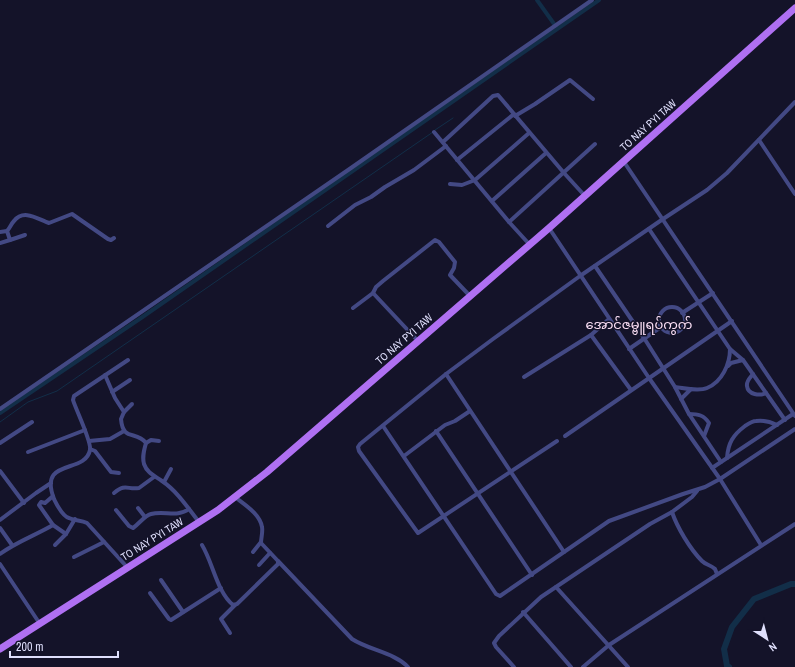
<svg xmlns="http://www.w3.org/2000/svg" width="795" height="667" font-family="'Archivo Narrow','Noto Sans Myanmar',sans-serif">
<style>
.lines{fill:none;stroke-linecap:round;stroke-linejoin:round}
.stream{stroke:#122e48;stroke-width:1}
.canal{stroke:#122e48;stroke-width:4}
.river{stroke:#122e48;stroke-width:6}
.minor{stroke:#434984;stroke-width:4}
.primary{stroke:#af70f2;stroke-width:7}
.labels{text-anchor:middle;dominant-baseline:central;stroke-width:3;stroke-linejoin:round;paint-order:stroke}
.street-label{font-size:11px;fill:#dfdffc;stroke:#141329}
.quarter-label{font-size:13px;fill:#fce0f6;stroke:#141329}
</style>
<rect width="100%" height="100%" fill="#141329"/>
<g class="lines">
<g class="stream">
<path d="M 435,130 L 453,118"/>
<path d="M 0,422 L 28,402 L 57,391 L 433,132"/>
</g>
<g class="canal">
<path d="M 537,0 L 557,28"/>
<path d="M 0,413 L 141,318 L 599,0"/>
</g>
<path class="river" d="M 729,667 L 727,666 L 724,649 L 732,627 L 754,599 L 791,584 L 795,584"/>
<g class="minor">
<path d="M 515,116 L 535,104 L 570,80 L 593,99"/>
<path d="M 434,132 L 509,222 L 595,144"/>
<path d="M 759,140 L 795,194"/>
<path d="M 443,142 L 493,96 L 498,95 L 564,173 L 585,196"/>
<path d="M 457,160 L 514,114"/>
<path d="M 624,162 L 795,416"/>
<path d="M 450,184 L 462,185 L 475,180 L 529,133"/>
<path d="M 492,201 L 546,153"/>
<path d="M 509,222 L 530,245"/>
<path d="M 328,226 L 355,205 L 371,197 L 385,187 L 414,170 L 446,146"/>
<path d="M 549,228 L 649,378 L 720,479"/>
<path d="M 7,231 L 10,240 L 25,235"/>
<path d="M 0,232 L 7,231 C 10,228 11,224 14,221 C 24,208 39,220 49,223 L 72,214 L 108,239 L 111,240 L 114,238"/>
<path d="M 0,243 L 10,240"/>
<path d="M 595,266 L 644,338 L 675,387 C 684,388 698,392 707,388 C 722,382 730,364 730,349 L 649,229"/>
<path d="M 373,293 L 418,341"/>
<circle cx="672" cy="320" r="13"/>
<path d="M 353,308 L 373,293 L 376,287 L 383,281 L 435,240 L 439,242 L 455,262 L 454,268 L 450,275 L 470,296"/>
<path d="M 682,313 L 713,293"/>
<path d="M 591,335 L 631,390"/>
<path d="M 629,349 L 661,327"/>
<path d="M 730,349 L 743,360 L 785,420"/>
<path d="M 728,366 L 731,363 L 743,360"/>
<path d="M 446,374 L 564,552"/>
<path d="M 753,374 C 751,377 746,381 747,386 C 748,395 760,396 766,393"/>
<path d="M 105,375 L 115,398 L 124,412 L 121,419 C 123,442 136,430 146,443 C 144,450 142,457 144,464 C 147,473 155,476 162,481 C 177,491 188,508 199,522"/>
<path d="M 524,377 L 591,335 L 609,319"/>
<path d="M 675,387 L 689,414 L 721,462"/>
<path d="M 112,392 L 130,380"/>
<path d="M 681,399 L 691,389"/>
<path d="M 0,409 L 351,168 L 592,0"/>
<path d="M 124,412 L 132,404"/>
<path d="M 689,414 C 698,414 704,415 709,423 L 704,436"/>
<path d="M 383,426 L 496,594 L 500,596 L 609,521 L 683,494 L 705,487 L 720,479 L 795,429"/>
<path d="M 436,431 L 532,575"/>
<path d="M 565,436 L 732,321"/>
<path d="M 89,441 L 110,439 L 124,431"/>
<path d="M 557,441 L 418,533 L 359,451 L 358,447 L 360,444 L 446,374 L 493,339 L 580,276 L 663,219 L 707,190 L 727,173 L 795,102"/>
<path d="M 0,443 L 32,422"/>
<path d="M 146,443 L 151,440 L 159,441"/>
<path d="M 90,449 L 95,451 L 111,472 L 119,473"/>
<path d="M 28,452 L 85,430"/>
<path d="M 404,456 L 445,425 L 455,421 L 470,411"/>
<path d="M 727,458 C 728,443 733,435 745,426 C 748,424 752,421 756,421 C 763,420 771,422 777,425"/>
<path d="M 712,468 L 793,414"/>
<path d="M 0,471 L 24,503"/>
<path d="M 720,479 L 761,545"/>
<path d="M 164,482 L 171,469"/>
<path d="M 114,493 C 126,483 127,490 139,488 L 154,477"/>
<path d="M 53,496 L 45,503 L 41,502 L 39,505 L 53,525 L 66,534"/>
<path d="M 138,508 L 145,517"/>
<path d="M 116,510 L 129,526 L 133,528 C 140,523 144,516 151,514 C 164,510 177,518 189,509"/>
<path d="M 672,512 C 677,527 690,549 702,561 C 706,565 711,565 715,569 L 717,574"/>
<path d="M 0,520 L 36,493 L 51,483"/>
<path d="M 0,528 L 12,545"/>
<path d="M 55,545 L 66,534 L 75,519"/>
<path d="M 202,545 C 213,563 217,592 233,605 L 237,604 L 278,564 L 278,561 L 261,543 C 261,538 263,532 262,527 C 260,514 245,505 235,497"/>
<path d="M 253,552 L 261,542"/>
<path d="M 0,554 C 16,542 36,535 53,525"/>
<path d="M 74,557 L 104,542"/>
<path d="M 278,561 L 352,639 C 369,650 395,653 408,667"/>
<path d="M 0,564 L 40,624"/>
<path d="M 259,565 L 270,553"/>
<path d="M 127,567 L 87,523 C 81,520 75,521 69,518 C 62,516 57,505 54,499 C 38,457 85,475 90,450 C 92,442 76,410 73,400 L 74,396 L 128,360"/>
<path d="M 161,580 L 183,612"/>
<path d="M 556,587 L 628,667"/>
<path d="M 150,593 L 169,619 L 171,620 L 221,588"/>
<path d="M 523,612 L 571,667"/>
<path d="M 230,633 L 221,619 L 235,605"/>
<path d="M 514,667 L 496,647 L 494,643 L 499,636 L 541,597 L 650,524 L 672,512 L 692,497 L 697,491"/>
<path d="M 583,667 L 609,645 L 795,524"/>
</g>
<path class="primary" d="M 0,649 L 218,510 L 267,472 L 549,228 L 795,8"/>
</g>
<g class="labels">
<g class="street-label">
<text transform="translate(648 125) rotate(-42)">TO NAY PYI TAW</text>
<text transform="translate(404 339) rotate(-41)">TO NAY PYI TAW</text>
<text transform="translate(152 539) rotate(-32)">TO NAY PYI TAW</text>
</g>
<g class="quarter-label">
<text x="639" y="324">အောင်ဇမ္ဗူရပ်ကွက်</text>
</g>
</g>
<g transform="translate(767 639) rotate(144)" stroke="#141329" stroke-width="3" paint-order="stroke">
<path d="M0-3L7 15L0 10L-7 15Z" fill="#dfdffc"/>
<text y="-6" font-size="11" font-weight="bold" text-anchor="middle" fill="#dfdffc">N</text>
</g>
<path d="M10 651v6h108v-6" fill="none" stroke="#dfdffc" stroke-width="2"/>
<text x="16" y="651" font-size="12" fill="#dfdffc" stroke="#141329" stroke-width="3" paint-order="stroke">200 m</text>
</svg>
